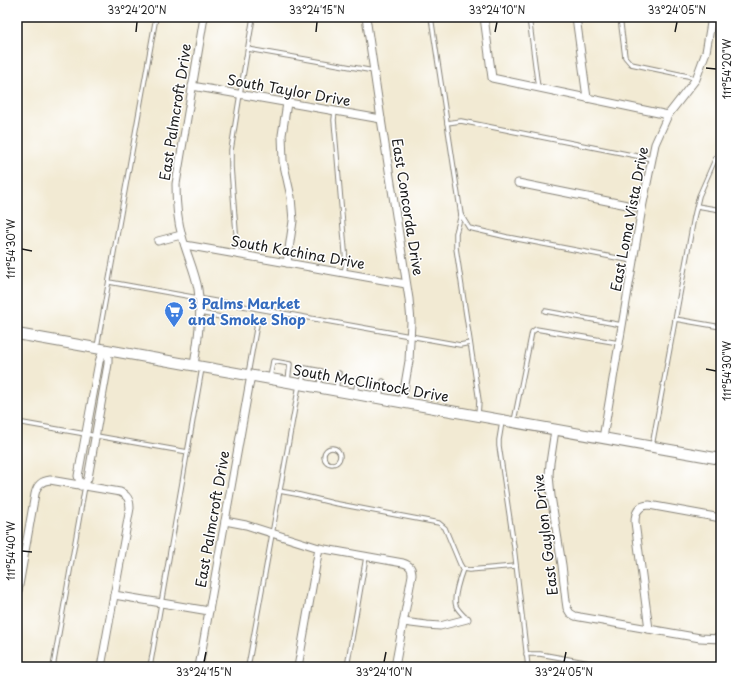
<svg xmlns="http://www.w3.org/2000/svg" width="738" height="684" font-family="'Playpen Sans',sans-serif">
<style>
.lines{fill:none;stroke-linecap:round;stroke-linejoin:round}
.service-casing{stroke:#878378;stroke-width:5.5}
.minor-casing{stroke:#878378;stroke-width:9}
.secondary-casing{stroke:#878378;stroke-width:12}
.service{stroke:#fff;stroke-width:3.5}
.minor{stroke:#fff;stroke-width:7}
.secondary{stroke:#fff;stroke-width:10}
.ticks{fill:none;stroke:#1c1c1c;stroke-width:1.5}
.labels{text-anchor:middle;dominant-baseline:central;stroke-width:3;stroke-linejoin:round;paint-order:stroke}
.street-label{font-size:14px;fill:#1c1c1c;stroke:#fff}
.shop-label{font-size:14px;font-weight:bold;fill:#366cbe;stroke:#fff;text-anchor:start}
.neatline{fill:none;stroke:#1c1c1c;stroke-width:1.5}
.ticks-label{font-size:10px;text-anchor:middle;fill:#1c1c1c}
</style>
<rect width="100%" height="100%" fill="#fff"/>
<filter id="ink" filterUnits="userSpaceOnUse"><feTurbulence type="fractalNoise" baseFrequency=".025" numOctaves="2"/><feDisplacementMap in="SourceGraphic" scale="8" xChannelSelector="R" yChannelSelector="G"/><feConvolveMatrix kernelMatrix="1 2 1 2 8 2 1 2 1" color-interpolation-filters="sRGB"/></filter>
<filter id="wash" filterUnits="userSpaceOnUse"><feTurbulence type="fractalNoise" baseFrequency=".012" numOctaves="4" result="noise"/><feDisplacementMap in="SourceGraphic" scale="16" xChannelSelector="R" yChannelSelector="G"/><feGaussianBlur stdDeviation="0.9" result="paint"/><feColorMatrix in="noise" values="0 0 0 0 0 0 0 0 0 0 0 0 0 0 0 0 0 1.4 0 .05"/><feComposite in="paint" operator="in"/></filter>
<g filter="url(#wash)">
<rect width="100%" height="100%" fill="#f2ead3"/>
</g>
<g filter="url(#ink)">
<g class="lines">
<defs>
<g id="service">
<path d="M 431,17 L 461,215 L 469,228 L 507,237 L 633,261"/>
<path d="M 529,17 L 538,88"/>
<path d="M 620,17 L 625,57 L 631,64 L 688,76 L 696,79"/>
<path d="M 248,49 L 374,71"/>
<path d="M 335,111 L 334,120 L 346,263 L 344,273"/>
<path d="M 447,123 L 461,121 L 652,159"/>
<path d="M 697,206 L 721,210"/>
<path d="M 461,215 L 456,233 L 456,248 L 479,401 L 478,415"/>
<path d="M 237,254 L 237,245 L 231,167 L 231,150 L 240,94 L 253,17"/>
<path d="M 109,282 L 460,345 L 470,343"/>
<path d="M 545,311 L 622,325"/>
<path d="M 200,313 L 257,324 L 248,374"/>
<path d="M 675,319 L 721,327"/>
<path d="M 97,347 L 156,17"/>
<path d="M 270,378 L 273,361 L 290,364 L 288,381"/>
<path d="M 302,383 L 305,368 L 322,371 L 319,386"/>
<path d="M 336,389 L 339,373"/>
<path d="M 355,393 L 358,379"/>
<path d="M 380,397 L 383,381"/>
<path d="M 514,421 L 532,332 L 536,329 L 619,343"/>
<path d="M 17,422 L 188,452"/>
<path d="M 502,422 L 499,440 L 499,446 L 514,547 L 528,667"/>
<path d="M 652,446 L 694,217 L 699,196 L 721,146"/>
<circle cx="332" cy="456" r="8"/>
<path d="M 279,491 L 296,494 L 333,503 L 439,523 L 445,528 L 460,564 L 463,569 L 469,570 L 516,566"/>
<path d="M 463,569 C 460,577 453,598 456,606 C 458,610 463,615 466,618"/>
<path d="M 526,654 L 540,654 L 612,667"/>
<path d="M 53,667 L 85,486"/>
<path d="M 150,667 L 202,368"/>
<path d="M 248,667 L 299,385"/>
<path d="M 347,667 L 366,557"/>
<path d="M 520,667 L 527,666"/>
</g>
<g id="minor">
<path d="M 366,17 L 381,119 L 409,299 L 411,322 L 409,361 L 402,402"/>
<path d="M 484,17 L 492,78 L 668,115"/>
<path d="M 576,17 L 587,98"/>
<path d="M 192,86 L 381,119"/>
<path d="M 287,103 L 282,135 L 283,161 L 291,197 L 293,221 L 287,263"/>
<path d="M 518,183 L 642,208"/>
<path d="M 158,241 L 181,235"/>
<path d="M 185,245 L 406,284"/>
<path d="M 106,349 L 108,357 L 108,364 L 88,478 L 86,482 L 81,486 L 78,476 L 99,362 L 101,356 Z"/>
<path d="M 194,365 C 198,340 202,315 198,289 C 195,271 186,253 182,236 C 177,219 176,201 176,184 L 204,17"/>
<path d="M 720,384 L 721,384"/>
<path d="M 555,430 L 550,463 L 549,475 L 551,496 L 562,565 L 566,601 L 567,608 L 570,613 L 575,616 L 580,617 L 700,638 L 721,639"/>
<path d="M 603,438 L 642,208 L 655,144 L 668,115 L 696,79 L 706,52 L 712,17"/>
<path d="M 225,521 L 246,525 L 319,548 L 403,563 C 410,565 412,568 412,575 L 395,667"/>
<path d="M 114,595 L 209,611"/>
<path d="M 17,597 L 35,494 C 37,485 41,481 50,480 L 120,492 C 127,495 130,499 130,508 L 101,667"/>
<path d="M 403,622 L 427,625 L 440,626 L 467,619"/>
<path d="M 649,629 L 635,522 C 635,512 639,505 649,505 L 721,518"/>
<path d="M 199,667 L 251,375"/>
<path d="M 298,667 L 319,548"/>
</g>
<path id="secondary" d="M 17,334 L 721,459"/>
</defs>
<use href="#service" class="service-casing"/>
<use href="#minor" class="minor-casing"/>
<use href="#secondary" class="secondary-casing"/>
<use href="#service" class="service"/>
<use href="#minor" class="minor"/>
<use href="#secondary" class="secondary"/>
</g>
</g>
<path class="ticks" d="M 136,32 L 137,22M 316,32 L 317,22M 495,32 L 497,22M 675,32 L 677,22M 706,68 L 716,69M 22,249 L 32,251M 706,369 L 716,371M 22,551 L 32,552M 204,662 L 206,652M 384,662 L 386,652M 564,662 L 566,652"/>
<defs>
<symbol id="supermarket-pin" viewBox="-11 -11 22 30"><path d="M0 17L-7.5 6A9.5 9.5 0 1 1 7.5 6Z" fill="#3f7fe0" stroke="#fff"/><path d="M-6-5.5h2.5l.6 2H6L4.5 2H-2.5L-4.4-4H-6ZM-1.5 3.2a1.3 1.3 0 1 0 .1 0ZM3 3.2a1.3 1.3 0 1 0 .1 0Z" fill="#fff"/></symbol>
</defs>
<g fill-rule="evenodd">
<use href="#supermarket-pin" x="163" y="300" width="22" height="30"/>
</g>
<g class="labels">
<g class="street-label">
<text transform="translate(289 90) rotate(10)">South Taylor Drive</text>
<text transform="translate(175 112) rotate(-81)">East Palmcroft Drive</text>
<text transform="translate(408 207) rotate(81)">East Concorda Drive</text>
<text transform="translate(629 219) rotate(-79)">East Loma Vista Drive</text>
<text transform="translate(298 252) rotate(10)">South Kachina Drive</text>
<text transform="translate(371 383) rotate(10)">South McClintock Drive</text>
<text transform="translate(212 519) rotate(-80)">East Palmcroft Drive</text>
<text transform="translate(545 535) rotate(-97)">East Gaylon Drive</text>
</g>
<g class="shop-label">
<text x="188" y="303">3 Palms Market<tspan x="188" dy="16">and Smoke Shop</tspan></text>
</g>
</g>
<rect width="738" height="684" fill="none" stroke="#fff" stroke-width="44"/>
<rect x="22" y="22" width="694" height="640" class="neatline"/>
<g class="ticks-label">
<text x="137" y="14">33°24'20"N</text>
<text x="317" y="14">33°24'15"N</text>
<text x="497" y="14">33°24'10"N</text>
<text x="677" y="14">33°24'05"N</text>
<text transform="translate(727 69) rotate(-90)" y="4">111°54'20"W</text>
<text transform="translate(11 249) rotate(-90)" y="4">111°54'30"W</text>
<text transform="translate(727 371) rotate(-90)" y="4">111°54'30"W</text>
<text transform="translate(11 551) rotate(-90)" y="4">111°54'40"W</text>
<text x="204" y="676">33°24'15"N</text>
<text x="384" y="676">33°24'10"N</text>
<text x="564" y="676">33°24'05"N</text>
</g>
</svg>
